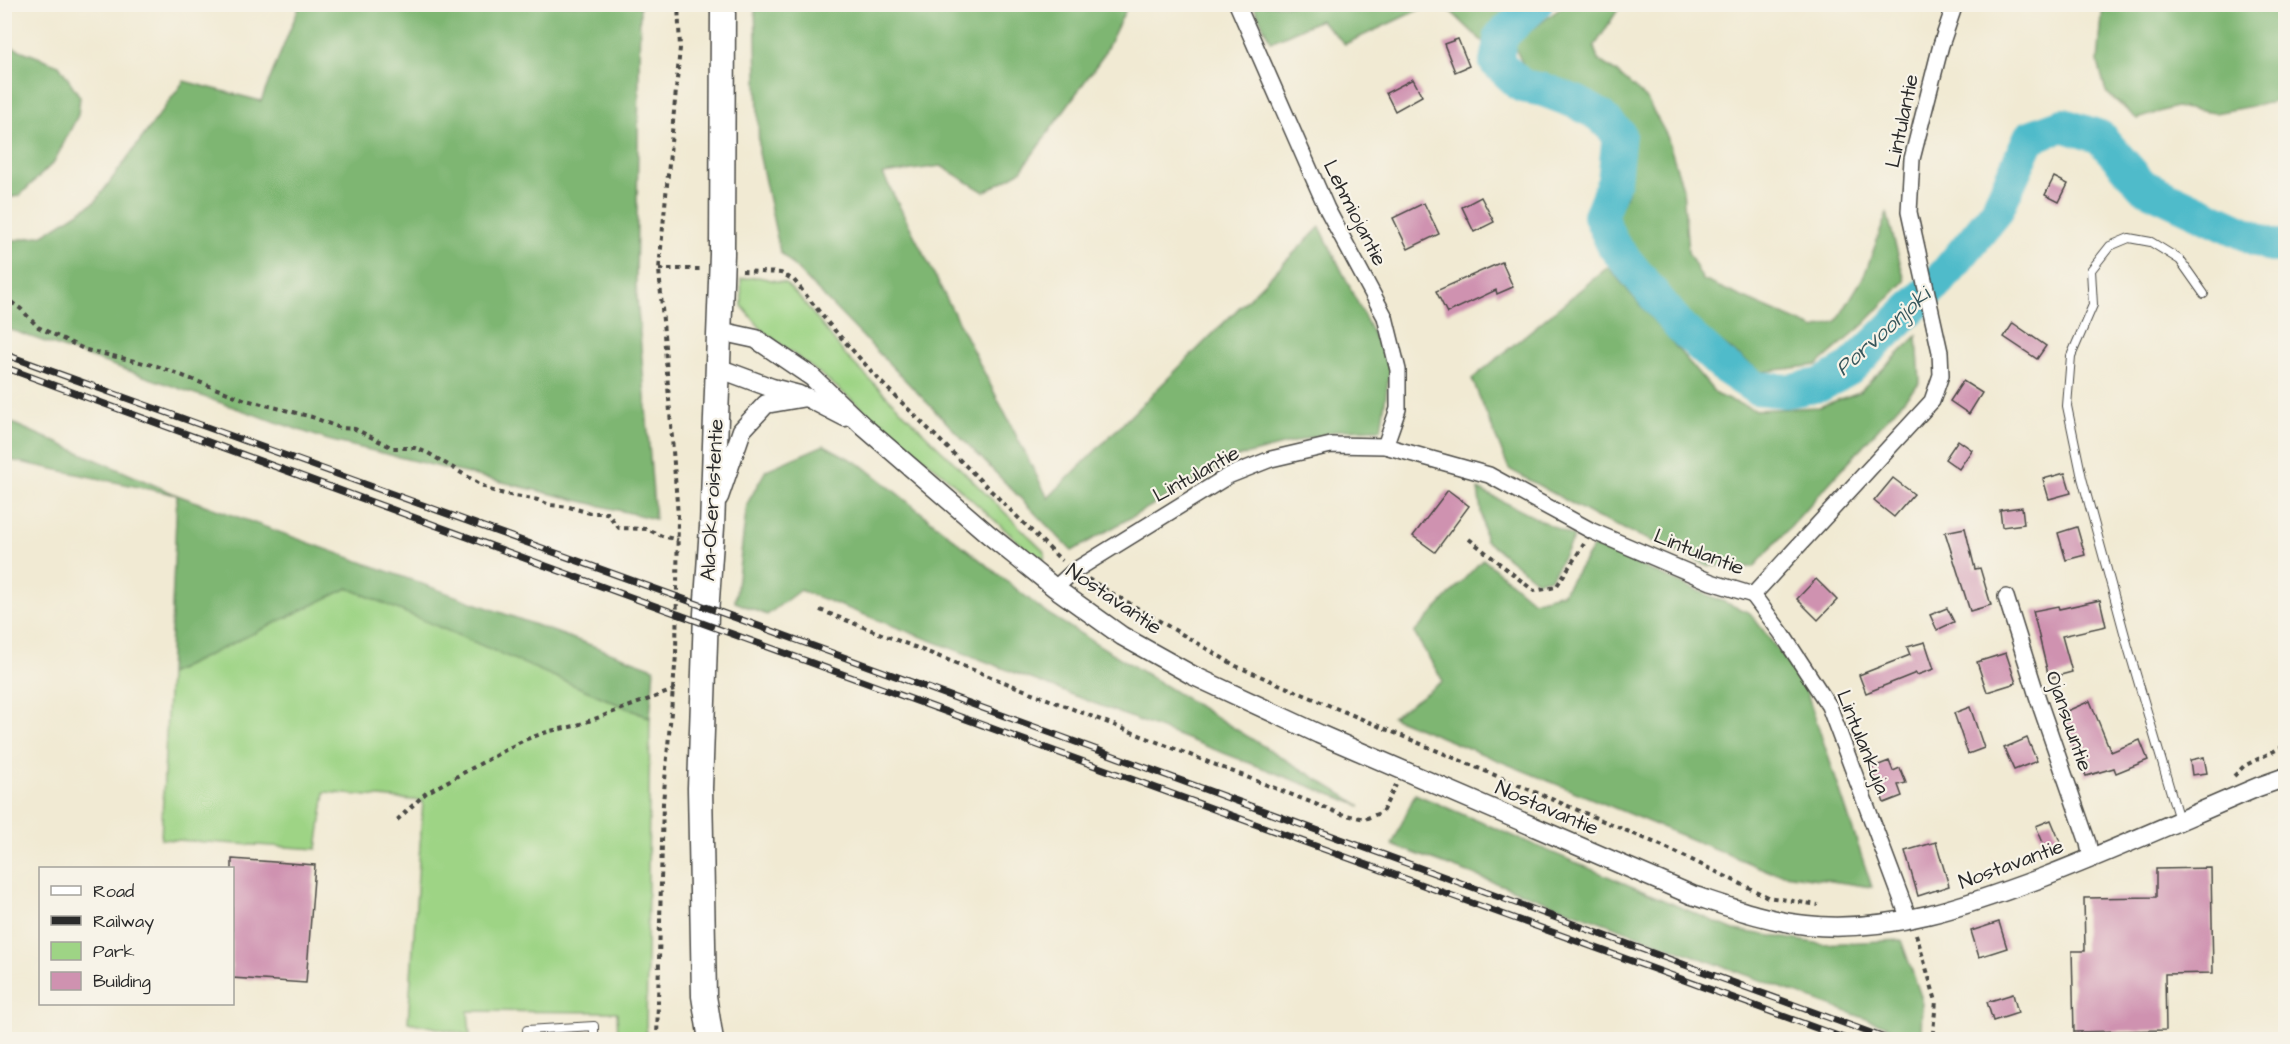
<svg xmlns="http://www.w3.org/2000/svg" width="2290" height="1044" font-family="'Architects Daughter',sans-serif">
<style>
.green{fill:#9ed485;stroke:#648058;stroke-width:1.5}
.forest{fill:#7eb672;stroke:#54704e;stroke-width:1.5}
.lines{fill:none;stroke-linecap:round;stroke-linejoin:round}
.river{stroke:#4fbbca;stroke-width:34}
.building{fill:#cf92b0}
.service-casing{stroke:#494844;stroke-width:10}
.minor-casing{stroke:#494844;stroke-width:18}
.tertiary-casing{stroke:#494844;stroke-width:21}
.primary-casing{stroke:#494844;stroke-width:27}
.path{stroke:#494844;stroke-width:4;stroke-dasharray:4.5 4.5;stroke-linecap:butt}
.service{stroke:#fff;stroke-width:8}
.minor{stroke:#fff;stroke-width:15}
.tertiary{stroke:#fff;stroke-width:18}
.primary{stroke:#fff;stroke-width:24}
.rail-casing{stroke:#2b2b2b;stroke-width:7}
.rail{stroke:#f7f3e8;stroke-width:4.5;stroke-dasharray:14;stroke-linecap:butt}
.labels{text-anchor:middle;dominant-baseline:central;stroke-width:4.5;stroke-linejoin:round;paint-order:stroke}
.street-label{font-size:21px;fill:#2b2b2b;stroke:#f7f3e8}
.water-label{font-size:22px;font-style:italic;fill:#36565b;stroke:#f7f3e8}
</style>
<rect width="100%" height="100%" fill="#f7f3e8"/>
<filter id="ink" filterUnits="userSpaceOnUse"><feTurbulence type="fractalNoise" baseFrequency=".0167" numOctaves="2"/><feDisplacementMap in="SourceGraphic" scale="12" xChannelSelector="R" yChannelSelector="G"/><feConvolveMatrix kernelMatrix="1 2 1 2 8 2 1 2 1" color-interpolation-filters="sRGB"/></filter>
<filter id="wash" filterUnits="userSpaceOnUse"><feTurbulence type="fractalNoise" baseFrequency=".008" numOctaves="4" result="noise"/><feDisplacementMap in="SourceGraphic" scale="24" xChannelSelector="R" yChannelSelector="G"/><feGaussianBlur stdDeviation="1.35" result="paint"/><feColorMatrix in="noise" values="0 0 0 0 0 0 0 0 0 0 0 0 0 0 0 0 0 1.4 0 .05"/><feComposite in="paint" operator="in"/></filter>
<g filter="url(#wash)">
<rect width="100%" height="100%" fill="#f1ead3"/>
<g class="green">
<path d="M 758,277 L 785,283 L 803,301 L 846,356 L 1045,552 L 1044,559 L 1030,552 L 942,473 L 819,373 L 763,331 L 742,306 L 741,279 Z"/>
<path d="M 348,587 L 650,718 L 646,1039 L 618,1039 L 617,1012 L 468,1011 L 470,1035 L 408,1022 L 423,801 L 325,792 L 317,849 L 161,839 L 169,674 Z"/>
</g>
<g class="forest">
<path d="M 1566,4 L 1621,5 L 1594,47 L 1598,60 L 1615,71 L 1646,98 L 1667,136 L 1683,189 L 1688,252 L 1703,280 L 1815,329 L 1837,321 L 1864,276 L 1887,213 L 1905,281 L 1864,324 L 1817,365 L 1761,372 L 1691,320 L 1624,233 L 1617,215 L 1628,192 L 1631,132 L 1606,101 L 1529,77 L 1513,44 Z"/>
<path d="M 300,5 L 640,5 L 636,285 L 655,519 L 328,440 L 5,328 L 5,242 L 43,235 L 95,202 L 184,81 L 261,101 Z"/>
<path d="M 755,5 L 1128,5 L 1103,56 L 1020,172 L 984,192 L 941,166 L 883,174 L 1048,498 L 1320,227 L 1390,368 L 1381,429 L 1340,430 L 1237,457 L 1072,551 L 780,252 L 759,153 Z"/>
<path d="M 1253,5 L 1429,5 L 1345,44 L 1320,20 L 1271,42 Z"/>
<path d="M 1444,5 L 1515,5 L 1504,15 L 1484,43 Z"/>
<path d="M 2103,5 L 2285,5 L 2285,100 L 2215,113 L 2175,107 L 2137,119 L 2106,92 L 2098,62 Z"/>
<path d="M 4,44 L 59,65 L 80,97 L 78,115 L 54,162 L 19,196 L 5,198 Z"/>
<path d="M 1608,267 L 1717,395 L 1755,410 L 1819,407 L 1859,392 L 1917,336 L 1920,382 L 1754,567 L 1709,566 L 1596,517 L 1509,469 L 1472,379 Z"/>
<path d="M 5,420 L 177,495 L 654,668 L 650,718 L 348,588 L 169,674 L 177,495 L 5,459 Z"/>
<path d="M 824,445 L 863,466 L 1045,612 L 1361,806 L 800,590 L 767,615 L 735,602 L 747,504 L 766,470 Z"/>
<path d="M 1478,489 L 1574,537 L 1551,578 L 1537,581 L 1485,540 Z"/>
<path d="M 1594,546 L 1750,613 L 1804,684 L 1872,887 L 1771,872 L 1392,717 L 1443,681 L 1414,633 L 1483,559 L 1533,601 L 1563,593 Z"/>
<path d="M 1415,794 L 1734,930 L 1822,944 L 1901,940 L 1922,999 L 1921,1039 L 1392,845 Z"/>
</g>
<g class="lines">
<path class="river" d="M 1536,4 L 1501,36 L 1496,62 L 1522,86 L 1544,90 L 1578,103 L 1599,115 L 1619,134 L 1614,181 L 1600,216 L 1613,245 L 1681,328 L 1723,366 L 1756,388 L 1786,391 L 1820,385 L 1849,369 L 1941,279 L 1996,212 L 2030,137 L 2063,125 L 2100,137 L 2143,186 L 2272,246 L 2286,246"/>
</g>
<g id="blocks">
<g class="building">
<path d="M 1458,39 L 1469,66 L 1455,72 L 1444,44 Z"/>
<path d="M 1413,79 L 1422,96 L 1395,111 L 1386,93 Z"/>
<path d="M 2054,177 L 2068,184 L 2059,202 L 2045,195 Z"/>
<path d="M 1481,197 L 1494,222 L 1474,232 L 1462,207 Z"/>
<path d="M 1424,203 L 1439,234 L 1408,249 L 1393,218 Z"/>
<path d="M 1502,262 L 1513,287 L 1497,294 L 1496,290 L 1447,313 L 1436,291 Z"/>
<path d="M 2013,323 L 2046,346 L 2037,359 L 2004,337 Z"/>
<path d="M 1963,381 L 1982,393 L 1969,414 L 1950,401 Z"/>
<path d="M 1958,440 L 1972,450 L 1959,469 L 1945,459 Z"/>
<path d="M 2065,473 L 2071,493 L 2049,499 L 2043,479 Z"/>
<path d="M 1893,478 L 1914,494 L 1894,517 L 1874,501 Z"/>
<path d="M 1448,490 L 1469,506 L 1435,552 L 1413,536 Z"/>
<path d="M 2022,507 L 2024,524 L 2002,527 L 2000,510 Z"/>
<path d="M 2077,527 L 2085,555 L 2066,560 L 2058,533 Z"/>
<path d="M 1965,528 L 1975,569 L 1980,568 L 1991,605 L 1970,611 L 1945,532 Z"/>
<path d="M 1816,579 L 1837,600 L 1818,620 L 1797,599 Z"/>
<path d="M 2100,600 L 2106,626 L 2062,636 L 2072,672 L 2049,678 L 2033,611 L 2058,606 L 2059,609 Z"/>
<path d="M 1947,608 L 1954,622 L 1937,630 L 1930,615 Z"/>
<path d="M 1925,642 L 1934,669 L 1917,675 L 1916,673 L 1866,693 L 1859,675 L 1910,655 L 1907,647 Z"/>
<path d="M 2006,653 L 2016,683 L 1987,692 L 1977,662 Z"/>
<path d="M 2090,701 L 2111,752 L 2140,740 L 2148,760 L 2116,773 L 2114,768 L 2086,776 L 2060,714 Z"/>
<path d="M 1970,707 L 1984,748 L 1968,754 L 1954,713 Z"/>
<path d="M 2027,738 L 2037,761 L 2014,770 L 2004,748 Z"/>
<path d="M 2204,757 L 2207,773 L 2192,775 L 2190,760 Z"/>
<path d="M 1889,761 L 1893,771 L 1900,768 L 1906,783 L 1898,785 L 1902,796 L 1884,803 L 1871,768 Z"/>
<path d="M 2051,820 L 2061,844 L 2046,850 L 2036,826 Z"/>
<path d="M 1936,842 L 1949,886 L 1918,896 L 1905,851 Z"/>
<path d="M 232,859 L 315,865 L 306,983 L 232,978 Z"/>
<path d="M 2211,868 L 2213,973 L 2165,974 L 2166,1030 L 2074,1032 L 2072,951 L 2085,951 L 2084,898 L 2156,897 L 2156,869 Z"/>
<path d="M 1999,922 L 2007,948 L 1979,957 L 1971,931 Z"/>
<path d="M 2013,994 L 2018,1013 L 1993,1021 L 1987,1002 Z"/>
</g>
</g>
</g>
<g filter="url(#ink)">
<use href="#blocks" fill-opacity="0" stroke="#494844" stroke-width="1.5"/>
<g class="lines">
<defs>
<g id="service">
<path d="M 2179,820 L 2128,647 L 2082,478 L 2067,406 L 2071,356 L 2093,305 L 2091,270 L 2110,246 L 2129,238 L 2151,242 L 2180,260 L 2204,294"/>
<path d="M 381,1039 L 384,1040"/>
<path d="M 528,1040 L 527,1030 L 594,1026 L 594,1040"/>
</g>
<g id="minor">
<path d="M 1237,4 L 1327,209 L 1385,317 L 1398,370 L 1398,409 L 1385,446"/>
<path d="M 1055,588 L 1074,571 L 1228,476 L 1271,459 L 1331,445 L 1385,446 L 1489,475 L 1592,531 L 1711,582 L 1753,595 L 1932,401 L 1941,375 L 1940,352 L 1909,212 L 1912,159 L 1941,45 L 1955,4"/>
<path d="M 1753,595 L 1782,634 L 1829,706 L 1909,919"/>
<path d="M 2006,597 L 2038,699 L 2088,843 L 2091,859"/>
</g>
<g id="tertiary">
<path d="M 719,331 L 756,339 L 812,377 L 863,426 L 988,534 L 1055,588 L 1122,636 L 1192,675 L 1319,734 L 1692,895 C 1729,907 1767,921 1806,925 C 1888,934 1969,905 2044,877 C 2117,849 2187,817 2258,787 L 2286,777"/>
<path d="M 718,368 L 772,388 L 799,395"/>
<path d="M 719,497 L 742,430 L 766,404 L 806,397 L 845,417"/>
</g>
<path id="primary" d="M 711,1040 L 704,996 L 700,788 L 706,614 L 712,527 L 722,254 L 723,4"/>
</defs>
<use href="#service" class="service-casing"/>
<use href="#minor" class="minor-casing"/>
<use href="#tertiary" class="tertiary-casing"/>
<use href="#primary" class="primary-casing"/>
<g class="path">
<path d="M 659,269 L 700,269"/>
<path d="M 742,271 L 781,273 L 794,280 L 829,324 L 881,382 L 1062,561"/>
<path d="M 4,297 L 21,309 L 38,327 L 86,350 L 157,366 L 246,400 L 312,417 L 340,428 L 355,429 L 393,448 L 415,448 L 428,453 L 490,490 L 504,494 L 538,500 L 550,505 L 569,507 L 590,513 L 607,513 L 619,528 L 647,529 L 662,536 L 678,540"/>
<path d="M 1469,539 L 1534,591 L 1556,587 L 1584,544"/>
<path d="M 1088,579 L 1236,666 L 1665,847 L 1768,897 L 1818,905"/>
<path d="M 820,610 L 1341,814 L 1365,819 L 1382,812 L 1396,785"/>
<path d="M 2234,776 L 2244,766 L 2286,745"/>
<path d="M 397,820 L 426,793 L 524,740 L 550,731 L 575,726 L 674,690"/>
<path d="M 1916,934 L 1936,1001 L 1933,1032"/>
<path d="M 1965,1036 L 1970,1040"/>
<path d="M 657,1040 L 663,803 L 676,655 L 678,516 L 659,269 L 680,48 L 678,4"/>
</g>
<use href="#service" class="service"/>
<use href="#minor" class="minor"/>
<use href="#tertiary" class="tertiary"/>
<use href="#primary" class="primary"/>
<defs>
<g id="rail">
<path d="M 4,354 L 775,632 L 1890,1040"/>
<path d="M 4,367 L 636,599 L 1849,1040"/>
</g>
</defs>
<use href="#rail" class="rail-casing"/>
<use href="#rail" class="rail"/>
</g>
</g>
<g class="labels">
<g class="street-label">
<text transform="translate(1902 121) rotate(-78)">Lintulantie</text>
<text transform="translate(1355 213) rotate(63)">Lehmiojantie</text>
<text transform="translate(1196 474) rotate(-29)">Lintulantie</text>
<text transform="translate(712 500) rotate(-87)">Ala-Okeroistentie</text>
<text transform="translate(1699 552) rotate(21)">Lintulantie</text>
<text transform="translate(1114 599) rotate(34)">Nostavantie</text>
<text transform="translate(2069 721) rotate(71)">Ojansuuntie</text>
<text transform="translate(1863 742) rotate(68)">Lintulankuja</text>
<text transform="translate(1547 808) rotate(23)">Nostavantie</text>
<text transform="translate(2011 864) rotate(-20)">Nostavantie</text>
</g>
<g class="water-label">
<text transform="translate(1883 332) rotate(-42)">Porvoonjoki</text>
</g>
</g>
<rect width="2290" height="1044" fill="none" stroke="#f7f3e8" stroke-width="24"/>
<rect x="39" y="867" width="195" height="138" fill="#f7f3e8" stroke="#a5a39c" stroke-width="1.5"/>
<rect x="51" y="886" width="30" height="9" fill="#ffffff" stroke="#a5a39c" stroke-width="1.5"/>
<text x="93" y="897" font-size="18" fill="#2b2b2b">Road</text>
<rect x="51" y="916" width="30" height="9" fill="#2b2b2b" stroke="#a5a39c" stroke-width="1.5"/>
<text x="93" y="927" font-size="18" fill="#2b2b2b">Railway</text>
<rect x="51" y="942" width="30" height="18" fill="#9ed485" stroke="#a5a39c" stroke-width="1.5"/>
<text x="93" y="957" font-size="18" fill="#2b2b2b">Park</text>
<rect x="51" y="972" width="30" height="18" fill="#cf92b0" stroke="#a5a39c" stroke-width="1.5"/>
<text x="93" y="987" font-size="18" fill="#2b2b2b">Building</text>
</svg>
